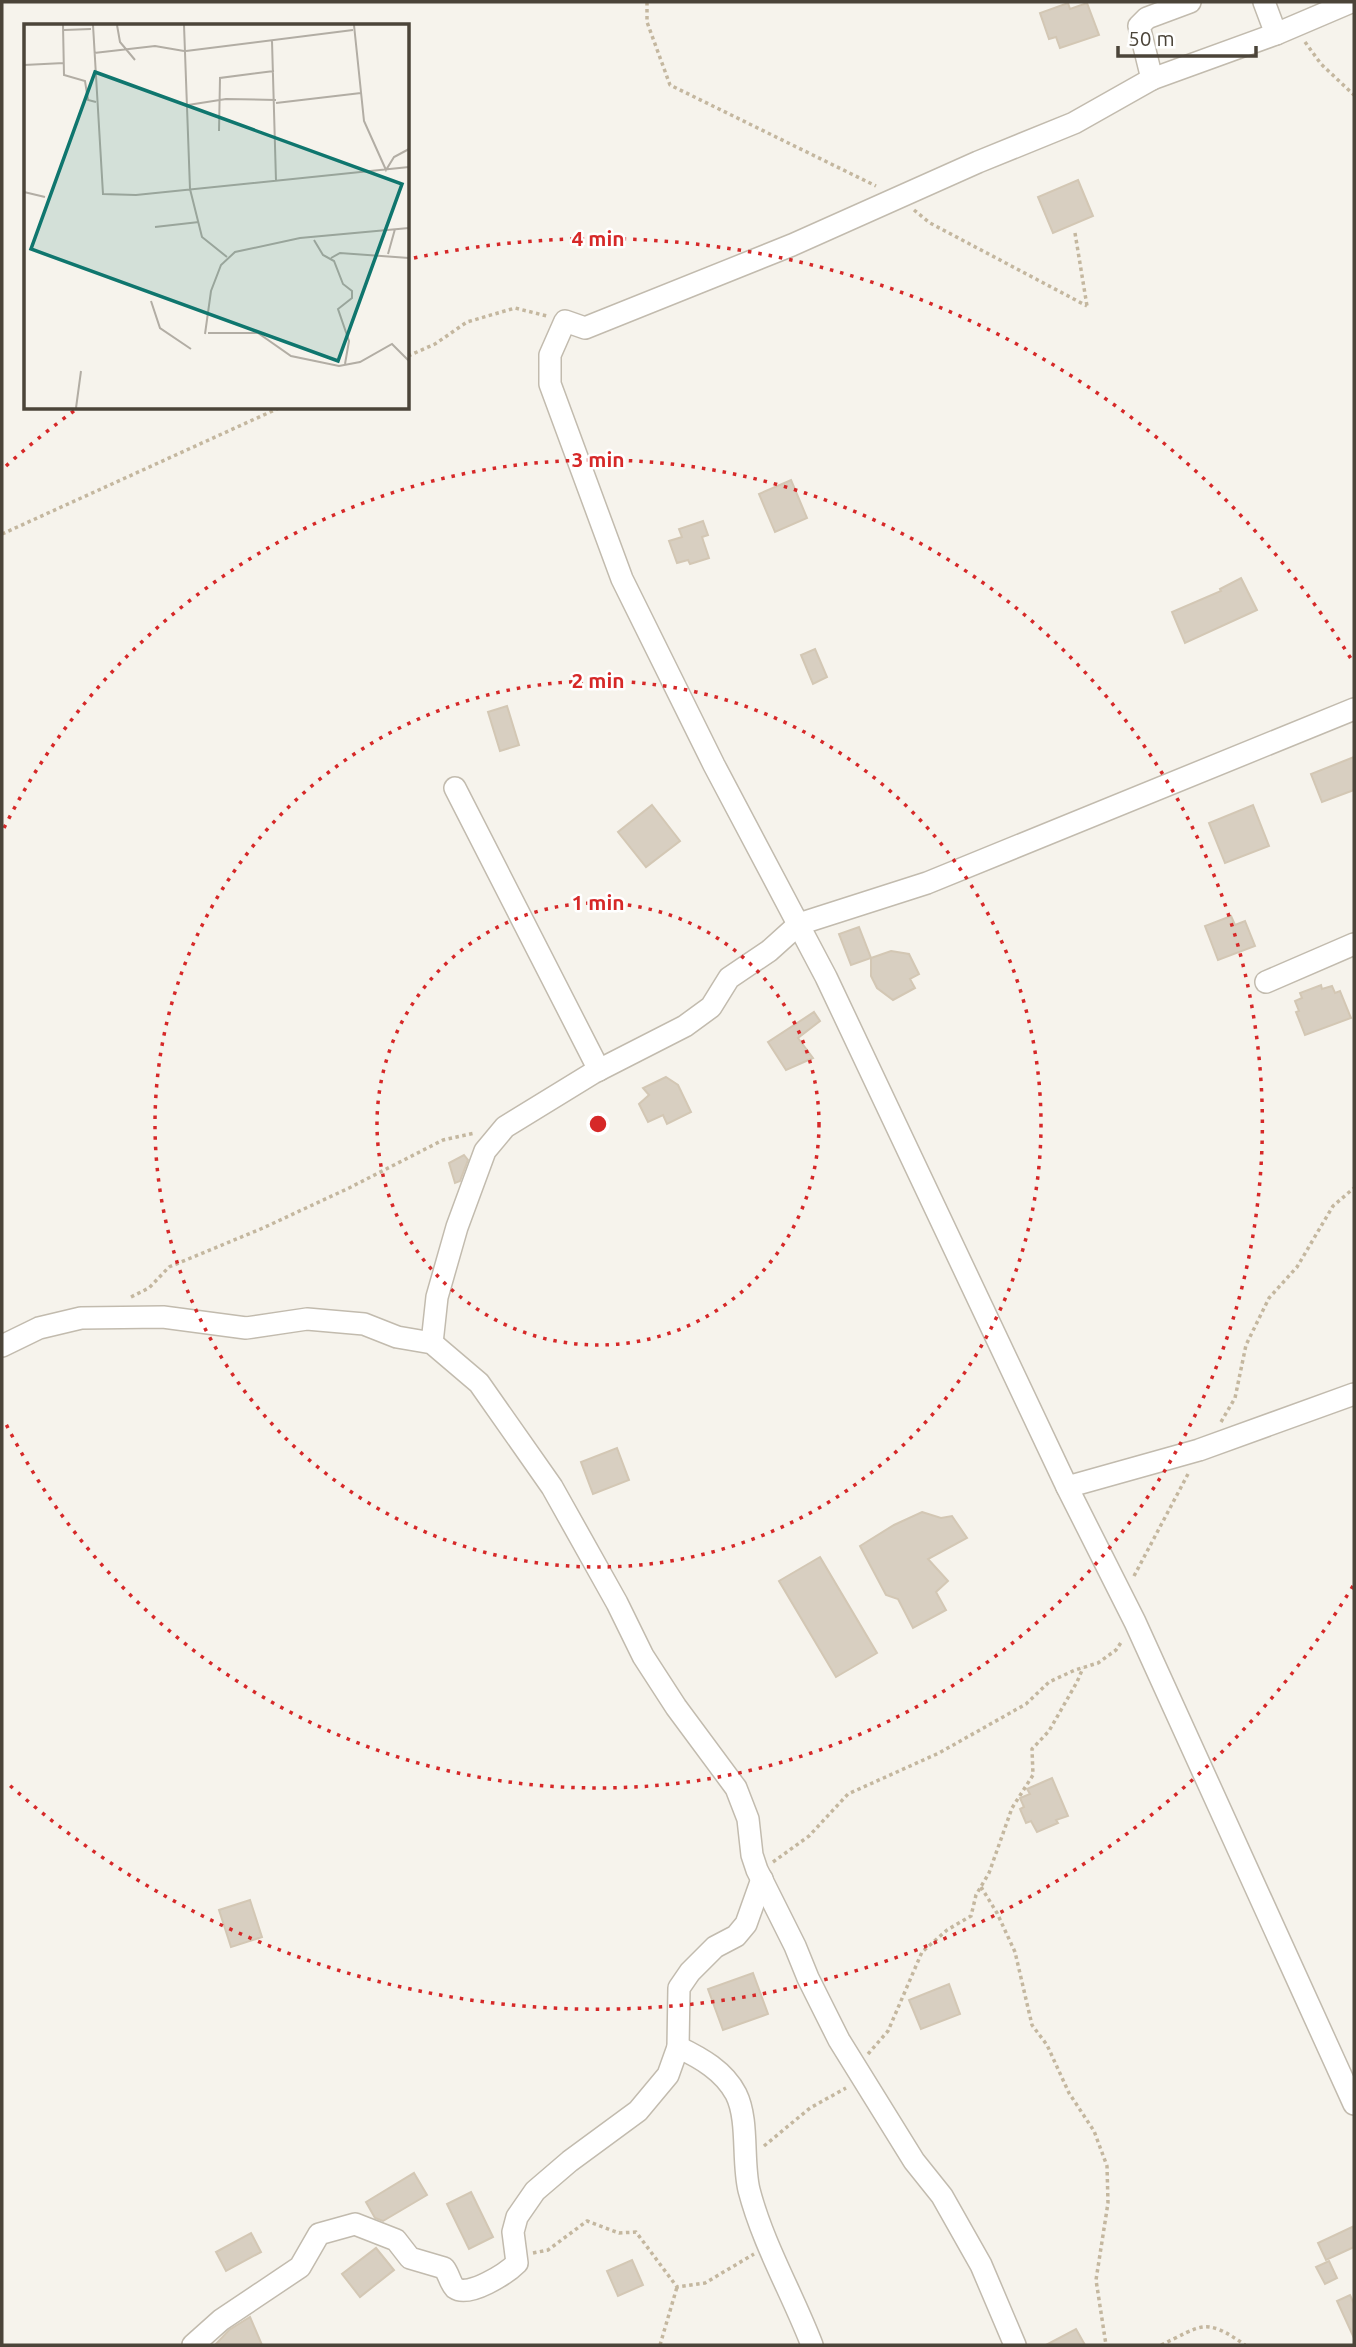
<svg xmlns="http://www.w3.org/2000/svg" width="1356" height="2347" font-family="Ubuntu,sans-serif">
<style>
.building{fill:#d8cfc1;stroke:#d3c7b4;stroke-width:2}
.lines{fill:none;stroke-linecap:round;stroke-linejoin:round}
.minor-casing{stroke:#c2bbae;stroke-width:24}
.path{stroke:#c4b79f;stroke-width:3.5;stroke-dasharray:3.5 3.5;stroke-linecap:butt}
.minor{stroke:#fff;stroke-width:21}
.ring{fill:none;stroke:#d62828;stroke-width:3.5;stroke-dasharray:3.5 7}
.inset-road{fill:none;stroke:#b2ada4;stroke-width:2}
.view{fill:#0f766e;fill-opacity:0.15;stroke:#0f766e;stroke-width:3.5}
.inset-edge{fill:none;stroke:#4b4439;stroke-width:3.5}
.centre{fill:#d62828;stroke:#fff;stroke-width:3.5}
.ring-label{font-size:21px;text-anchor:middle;font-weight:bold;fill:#d62828;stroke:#fff;stroke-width:5;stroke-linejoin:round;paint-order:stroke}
</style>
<rect width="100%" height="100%" fill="#f6f3ec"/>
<g class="building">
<path d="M 1068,3 L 1070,9 L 1087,3 L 1099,35 L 1060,48 L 1056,37 L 1049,39 L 1040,13 Z"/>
<path d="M 1078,180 L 1093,216 L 1053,233 L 1038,197 Z"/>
<path d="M 791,480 L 807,518 L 775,532 L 759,494 Z"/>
<path d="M 703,521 L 708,535 L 702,537 L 709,558 L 690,564 L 688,560 L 677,563 L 669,541 L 682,537 L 679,529 Z"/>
<path d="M 1241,578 L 1257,610 L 1185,643 L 1172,612 L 1221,591 L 1220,589 Z"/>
<path d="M 815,649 L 827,677 L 813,684 L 801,655 Z"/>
<path d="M 507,706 L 519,745 L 500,751 L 488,712 Z"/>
<path d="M 1354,757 L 1354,790 L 1322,802 L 1311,774 Z"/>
<path d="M 652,805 L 680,841 L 646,867 L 618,832 Z"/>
<path d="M 1253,805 L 1269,846 L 1225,863 L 1209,823 Z"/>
<path d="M 1231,916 L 1235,925 L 1245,921 L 1255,946 L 1218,960 L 1205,926 Z"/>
<path d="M 859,927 L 871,958 L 851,965 L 839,934 Z"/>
<path d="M 891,951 L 909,954 L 919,974 L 910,979 L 915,988 L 893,1000 L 877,988 L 871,976 L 871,958 Z"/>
<path d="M 1321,985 L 1322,989 L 1332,986 L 1335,993 L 1340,991 L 1351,1018 L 1305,1035 L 1296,1012 L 1299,1011 L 1295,1001 L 1302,998 L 1300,993 Z"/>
<path d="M 814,1012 L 820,1021 L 798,1038 L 813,1058 L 786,1070 L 768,1042 Z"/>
<path d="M 666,1077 L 678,1085 L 691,1112 L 667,1124 L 663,1115 L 648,1122 L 639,1104 L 649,1095 L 643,1088 Z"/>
<path d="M 464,1155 L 468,1160 L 460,1181 L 455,1183 L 449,1163 Z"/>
<path d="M 617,1448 L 629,1480 L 593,1494 L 581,1462 Z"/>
<path d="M 922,1512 L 941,1518 L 952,1516 L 967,1538 L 928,1559 L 948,1581 L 936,1592 L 946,1610 L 913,1628 L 898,1599 L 886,1595 L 860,1546 L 894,1525 Z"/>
<path d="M 820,1557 L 877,1653 L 836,1677 L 779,1581 Z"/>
<path d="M 1052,1778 L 1068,1816 L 1056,1820 L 1058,1823 L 1037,1832 L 1031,1821 L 1026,1823 L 1020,1809 L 1024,1807 L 1020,1798 L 1030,1794 L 1027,1789 Z"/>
<path d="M 250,1900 L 262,1937 L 231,1947 L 219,1910 Z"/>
<path d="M 753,1973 L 768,2014 L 723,2030 L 708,1989 Z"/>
<path d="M 949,1984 L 960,2014 L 921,2029 L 909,2000 Z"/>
<path d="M 414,2173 L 427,2195 L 383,2221 L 375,2218 L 366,2202 Z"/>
<path d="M 471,2192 L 493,2237 L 469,2249 L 447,2204 Z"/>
<path d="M 1354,2226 L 1354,2247 L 1326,2260 L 1318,2243 Z"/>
<path d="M 251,2233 L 261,2252 L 226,2271 L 216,2252 Z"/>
<path d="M 376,2248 L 394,2270 L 360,2297 L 342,2274 Z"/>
<path d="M 632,2260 L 643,2285 L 618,2296 L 607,2271 Z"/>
<path d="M 1329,2261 L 1337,2278 L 1325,2284 L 1316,2267 Z"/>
<path d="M 1350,2295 L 1354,2304 L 1354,2338 L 1337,2301 Z"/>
<path d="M 250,2317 L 262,2345 L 215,2345 L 229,2330 Z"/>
<path d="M 1076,2329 L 1085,2345 L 1046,2345 Z"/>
</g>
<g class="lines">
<defs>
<g id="minor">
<path d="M 1264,2 L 1276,34"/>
<path d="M 1351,2 L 1276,34 L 1152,79 L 1074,123 L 978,162 L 792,245 L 585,328 L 565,321 L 550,355 L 550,384 L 622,579 L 714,765 L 826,977 L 1067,1487 L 1135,1622 L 1354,2104"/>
<path d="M 1152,79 L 1139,26 L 1147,18 L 1190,2"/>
<path d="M 455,788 L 599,1070"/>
<path d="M 1266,982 L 1354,944"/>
<path d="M 432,1343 L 437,1297 L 457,1227 L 485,1151 L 505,1127 L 593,1073 L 685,1026 L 711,1007 L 729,978 L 769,951 L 799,924 L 927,883 L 1354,709"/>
<path d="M 2,1346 L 39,1328 L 81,1318 L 163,1317 L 246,1328 L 307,1319 L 364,1324 L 397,1337 L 432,1343 L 479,1383 L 552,1487 L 617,1603 L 643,1656 L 676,1707 L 736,1788 L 748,1819 L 752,1855 L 757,1870 L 795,1946 L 808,1978 L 839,2040 L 914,2161 L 942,2196 L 981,2265 L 1015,2345"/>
<path d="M 1067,1487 L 1199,1450 L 1354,1394"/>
<path d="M 678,2047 C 701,2058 724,2071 736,2094 C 749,2120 742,2161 749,2190 C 763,2244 792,2293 812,2345"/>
<path d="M 193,2345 L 221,2320 L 300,2267 L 319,2234 L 355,2224 L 396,2240 L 410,2258 L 444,2268 C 449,2274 450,2283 455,2288 C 469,2298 507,2273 517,2263 L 513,2232 L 517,2217 L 535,2191 L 570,2161 L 638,2111 L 668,2075 L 678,2047 L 679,1988 L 690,1972 L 715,1947 L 736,1936 L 746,1924 L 762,1879"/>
</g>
</defs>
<use href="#minor" class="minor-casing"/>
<g class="path">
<path d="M 647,2 L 647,22 L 670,85 L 876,186"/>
<path d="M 1305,42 L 1321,64 L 1354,95"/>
<path d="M 914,210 L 930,223 L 1087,306"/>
<path d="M 1075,233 L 1087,306"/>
<path d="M 408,356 L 435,344 L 467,322 L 515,308 L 547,316"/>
<path d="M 2,534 L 279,408"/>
<path d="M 131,1297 L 149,1288 L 169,1267 L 263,1228 L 349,1188 L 443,1140 L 475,1133"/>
<path d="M 1221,1422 L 1235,1398 L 1246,1345 L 1269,1298 L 1297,1267 L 1333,1206 L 1354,1188"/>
<path d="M 1134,1576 L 1188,1474"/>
<path d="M 773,1862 L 809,1836 L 848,1794 L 939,1753 L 1026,1704 L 1049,1682 L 1075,1670 L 1098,1663 L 1116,1650 L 1122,1641"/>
<path d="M 981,1887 L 997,1913 L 1015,1952 L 1032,2025 L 1047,2045 L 1069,2093 L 1094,2131 L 1107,2166 L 1108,2203 L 1096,2280 L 1106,2345"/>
<path d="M 868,2054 L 888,2031 L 922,1952 L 947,1930 L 971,1916 L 976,1895 L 989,1873 L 1012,1808 L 1033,1775 L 1032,1749 L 1049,1731 L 1077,1682 L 1083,1668"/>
<path d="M 764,2146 L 810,2108 L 846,2088"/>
<path d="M 533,2253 L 548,2250 L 587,2221 L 619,2233 L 636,2232 L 677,2287 L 705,2283 L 754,2254"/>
<path d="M 660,2345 L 677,2287"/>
<path d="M 1161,2345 C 1202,2326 1204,2316 1245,2345"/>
</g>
<use href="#minor" class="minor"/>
</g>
<g class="ring">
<circle cx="598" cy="1124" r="221"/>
<circle cx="598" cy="1124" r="443"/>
<path d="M4 828A664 664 0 1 1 4 1420"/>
<path d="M1353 1586A885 885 0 0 1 6 1782M6 466A885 885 0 0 1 78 408M414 258A885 885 0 0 1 1353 662"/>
</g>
<g transform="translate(24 24)">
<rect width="385" height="385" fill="#f6f3ec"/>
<path class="inset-road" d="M 39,1 L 40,51 L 61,57 L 64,76 L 72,78M 69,1 L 79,170 L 112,171 L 385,143M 93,1 L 96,18 L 111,36M 160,1 L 166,165 L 178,213 L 203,233M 330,1 L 340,97 L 362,146 L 370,133 L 385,125M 40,6 L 67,5M 248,17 L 252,157M 162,27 L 329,6M 70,29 L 131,22 L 160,27M 0,41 L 40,39M 252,79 L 337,69M 164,81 L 202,75 L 252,76M 195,107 L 196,54 L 250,47M 0,168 L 21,173M 131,203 L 175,198M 290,216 L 299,231 L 310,237 L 319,260 L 328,267 L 328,274 L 314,285 L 325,317 L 321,340M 364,230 L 371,205M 307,234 L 316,229 L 385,234M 127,277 L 136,304 L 167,325M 184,309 L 234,309 L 267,332 L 315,342 L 336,338 L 368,320 L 385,337M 181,310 L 187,267 L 197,241 L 211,228 L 276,214 L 385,204M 52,384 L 57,347"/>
<path class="view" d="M 71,48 L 378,160 L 314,337 L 7,225 Z"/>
<rect width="385" height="385" class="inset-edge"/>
</g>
<circle cx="598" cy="1124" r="10" class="centre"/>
<g class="ring-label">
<text x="598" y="246">4 min</text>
<text x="598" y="467">3 min</text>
<text x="598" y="688">2 min</text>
<text x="598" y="910">1 min</text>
</g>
<rect width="1356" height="2347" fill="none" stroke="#4b4439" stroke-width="7"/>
<path d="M1118 46v10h138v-10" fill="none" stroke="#4b4439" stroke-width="3.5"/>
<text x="1128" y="46" font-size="21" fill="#4b4439" stroke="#ffffff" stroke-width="5" paint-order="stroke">50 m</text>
</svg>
